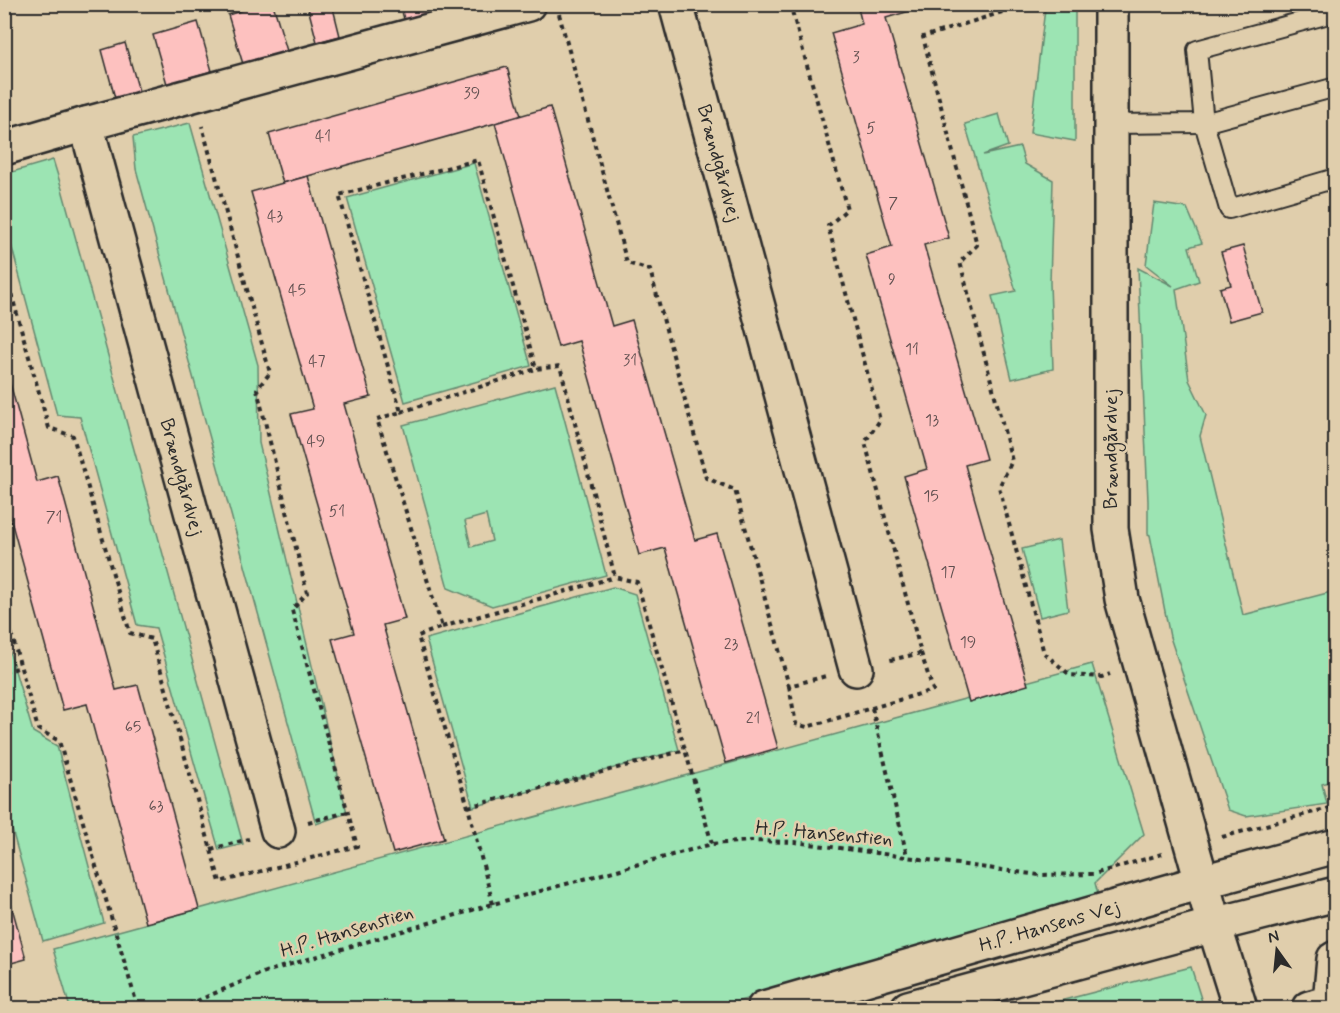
<svg xmlns="http://www.w3.org/2000/svg" width="1340" height="1013" font-family="Mynerve,sans-serif">
<style>
.green{fill:#9ce4b3;stroke:#64886f;stroke-width:1.5;fill-rule:evenodd}
.building{fill:#fdc1bf;stroke:#2b2b2b;stroke-width:1.5}
.lines{fill:none;stroke-linecap:round;stroke-linejoin:round}
.lane-casing{stroke:#2b2b2b;stroke-width:22}
.street-casing{stroke:#2b2b2b;stroke-width:38}
.secondary-casing{stroke:#2b2b2b;stroke-width:38}
.path{stroke:#2b2b2b;stroke-width:4;stroke-dasharray:4.5 4.5;stroke-linecap:butt}
.lane{stroke:#e0ceac;stroke-width:18}
.street{stroke:#e0ceac;stroke-width:33}
.secondary{stroke:#e0ceac;stroke-width:33}
.labels{text-anchor:middle;dominant-baseline:central;stroke-width:5;stroke-linejoin:round;paint-order:stroke}
.number-label{font-size:16px;fill:#605050}
.street-label{font-size:20px;fill:#2b2b2b;stroke:#e0ceac}
</style>
<rect width="100%" height="100%" fill="#e0ceac"/>
<filter id="ink" filterUnits="userSpaceOnUse"><feTurbulence type="fractalNoise" baseFrequency=".0167" numOctaves="2"/><feDisplacementMap in="SourceGraphic" scale="12" xChannelSelector="R" yChannelSelector="G"/><feConvolveMatrix kernelMatrix="1 2 1 2 8 2 1 2 1" color-interpolation-filters="sRGB"/></filter>
<g filter="url(#ink)">
<g class="green">
<path d="M 1052,4 L 1075,5 L 1075,141 L 1030,133 L 1045,9 Z"/>
<path d="M 999,114 L 1008,146 L 983,155 L 1020,147 L 1025,164 L 1053,180 L 1050,283 L 1053,369 L 1012,379 L 992,296 L 1016,291 L 965,124 Z"/>
<path d="M 190,123 L 258,365 L 259,443 L 347,813 L 316,824 L 136,169 L 133,137 Z"/>
<path d="M 53,160 L 62,189 L 243,844 L 219,850 L 156,628 L 137,625 L 80,417 L 57,415 L 5,222 L 5,174 Z"/>
<path d="M 474,163 L 531,366 L 405,402 L 347,198 Z"/>
<path d="M 1154,203 L 1187,208 L 1202,243 L 1189,247 L 1199,281 L 1176,289 L 1189,380 L 1206,415 L 1200,436 L 1243,615 L 1335,591 L 1336,780 L 1322,784 L 1327,804 L 1246,816 L 1228,810 L 1170,637 L 1150,535 L 1148,534 L 1148,501 L 1138,268 L 1173,286 L 1146,265 Z"/>
<path d="M 555,384 L 606,575 L 492,606 L 448,588 L 403,425 ZM 486,515 L 492,541 L 471,547 L 465,521 Z"/>
<path d="M 1059,540 L 1068,610 L 1040,617 L 1022,549 Z"/>
<path d="M 613,587 L 635,594 L 679,750 L 473,807 L 426,639 Z"/>
<path d="M 4,633 L 33,732 L 57,746 L 104,923 L 43,941 L 9,819 L 5,820 Z"/>
<path d="M 1092,664 L 1144,834 L 1095,883 L 1099,898 L 715,1008 L 70,1008 L 53,949 Z"/>
<path d="M 1191,967 L 1204,1008 L 1033,1008 Z"/>
</g>
<g class="building">
<path d="M 262,4 L 273,4 L 287,51 L 243,64 L 228,15 Z"/>
<path d="M 307,4 L 332,4 L 340,36 L 317,42 Z"/>
<path d="M 400,4 L 425,4 L 428,13 L 404,19 Z"/>
<path d="M 857,4 L 933,4 L 886,18 L 949,238 L 924,245 L 986,459 L 965,465 L 1028,685 L 969,702 L 904,476 L 927,469 L 866,255 L 892,247 L 831,33 L 862,24 Z"/>
<path d="M 198,22 L 212,71 L 167,84 L 153,35 Z"/>
<path d="M 125,43 L 139,91 L 115,98 L 102,50 Z"/>
<path d="M 507,67 L 521,116 L 283,183 L 269,134 Z"/>
<path d="M 550,107 L 612,326 L 632,320 L 695,540 L 717,534 L 778,748 L 726,763 L 665,548 L 639,555 L 579,341 L 558,347 L 495,123 Z"/>
<path d="M 308,176 L 371,397 L 344,404 L 405,619 L 383,625 L 444,839 L 393,853 L 332,639 L 354,633 L 291,414 L 313,409 L 251,192 Z"/>
<path d="M 1243,246 L 1262,312 L 1229,321 L 1220,288 L 1231,285 L 1221,252 Z"/>
<path d="M 4,361 L 37,482 L 58,476 L 116,690 L 138,685 L 199,909 L 146,923 L 87,704 L 63,710 L 4,495 Z"/>
<path d="M 4,878 L 26,959 L 4,965 Z"/>
</g>
<g class="lines">
<defs>
<g id="lane">
<path d="M 1336,12 L 1197,50 L 1204,123 L 1229,209 L 1336,178"/>
<path d="M 1111,124 L 1204,123 L 1336,87"/>
</g>
<g id="street">
<path id="s1" d="M 676,4 L 856,669"/>
<path id="s2" d="M 86,124 L 278,831"/>
<path d="M 4,148 L 86,124 L 528,4"/>
<path d="M 1202,882 L 1214,925 L 1240,1008"/>
<path d="M 1309,1008 L 1330,1002 L 1334,959 L 1336,958"/>
</g>
<g id="secondary">
<path d="M 1111,4 L 1111,529 L 1122,599 L 1202,882"/>
<path id="s3" d="M 764,1008 L 1202,882 L 1336,846"/>
<path d="M 908,1008 L 1214,925 L 1336,894"/>
</g>
</defs>
<use href="#lane" class="lane-casing"/>
<use href="#street" class="street-casing"/>
<use href="#secondary" class="secondary-casing"/>
<g class="path">
<path d="M 790,4 L 847,209 L 828,226 L 880,420 L 865,442 L 921,653 L 886,661"/>
<path d="M 1028,4 L 923,37 L 977,245 L 960,262 L 1012,461 L 999,487 L 1044,653 L 1070,675 L 1102,677 L 1110,674"/>
<path d="M 559,14 L 627,263 L 650,270 L 706,478 L 735,490 L 789,686 L 826,676"/>
<path d="M 4,268 L 49,428 L 73,436 L 130,633 L 152,639 L 220,882 L 357,846 L 292,610 L 307,593 L 257,389 L 270,373 L 202,126"/>
<path d="M 401,412 L 536,369"/>
<path d="M 4,607 L 38,729 L 59,741 L 138,1008"/>
<path d="M 442,627 L 615,577"/>
<path d="M 4,672 L 21,667"/>
<path d="M 789,686 L 796,724 L 807,727 L 933,690 L 921,653"/>
<path d="M 872,708 L 907,856"/>
<path d="M 468,807 L 686,750"/>
<path d="M 308,822 L 348,812"/>
<path d="M 1222,837 L 1336,806"/>
<path d="M 211,849 L 249,839"/>
<path d="M 493,904 L 468,807 L 418,636 L 442,627 L 377,419 L 401,412 L 339,195 L 478,160 L 536,369 L 560,366 L 615,577 L 637,582 L 712,844"/>
<path d="M 180,1008 L 265,972 L 493,904 L 712,844 L 751,841 L 795,842 L 1039,875 L 1094,874 L 1162,854"/>
</g>
<use href="#lane" class="lane"/>
<use href="#street" class="street"/>
<use href="#secondary" class="secondary"/>
</g>
</g>
<g class="labels">
<g class="number-label">
<text x="856" y="57">3</text>
<text x="472" y="93">39</text>
<text x="871" y="128">5</text>
<text x="323" y="136">41</text>
<text x="893" y="203">7</text>
<text x="275" y="216">43</text>
<text x="892" y="279">9</text>
<text x="297" y="290">45</text>
<text x="912" y="349">11</text>
<text x="630" y="360">31</text>
<text x="317" y="361">47</text>
<text x="932" y="420">13</text>
<text x="316" y="441">49</text>
<text x="931" y="496">15</text>
<text x="337" y="511">51</text>
<text x="54" y="517">71</text>
<text x="948" y="572">17</text>
<text x="968" y="642">19</text>
<text x="731" y="644">23</text>
<text x="753" y="718">21</text>
<text x="133" y="727">65</text>
<text x="156" y="806">63</text>
</g>
<g class="street-label">
<text stroke="none"><textPath href="#s1" startOffset="165">Brændgårdvej</textPath></text>
<text transform="translate(1111 449) rotate(-90)">Brændgårdvej</text>
<text stroke="none"><textPath href="#s2" startOffset="366">Brændgårdvej</textPath></text>
<text transform="translate(824 834) rotate(5)">H.P. Hansenstien</text>
<text stroke="none"><textPath href="#s3" startOffset="297">H.P. Hansens Vej</textPath></text>
<text transform="translate(347 932) rotate(-17)">H.P. Hansenstien</text>
</g>
</g>
<rect width="1340" height="1013" fill="none" stroke="#e0ceac" stroke-width="24"/>
<rect x="12" y="12" width="1316" height="989" fill="none" stroke="#2b2b2b" stroke-width="2" filter="url(#ink)"/>
<g transform="translate(1277 950) rotate(345)" stroke="#e0ceac" stroke-width="4.5" paint-order="stroke">
<path d="M0-4.5L10 22L0 15L-10 22Z" fill="#2b2b2b"/>
<text y="-9" font-size="16" font-weight="bold" text-anchor="middle" fill="#2b2b2b">N</text>
</g>
</svg>
